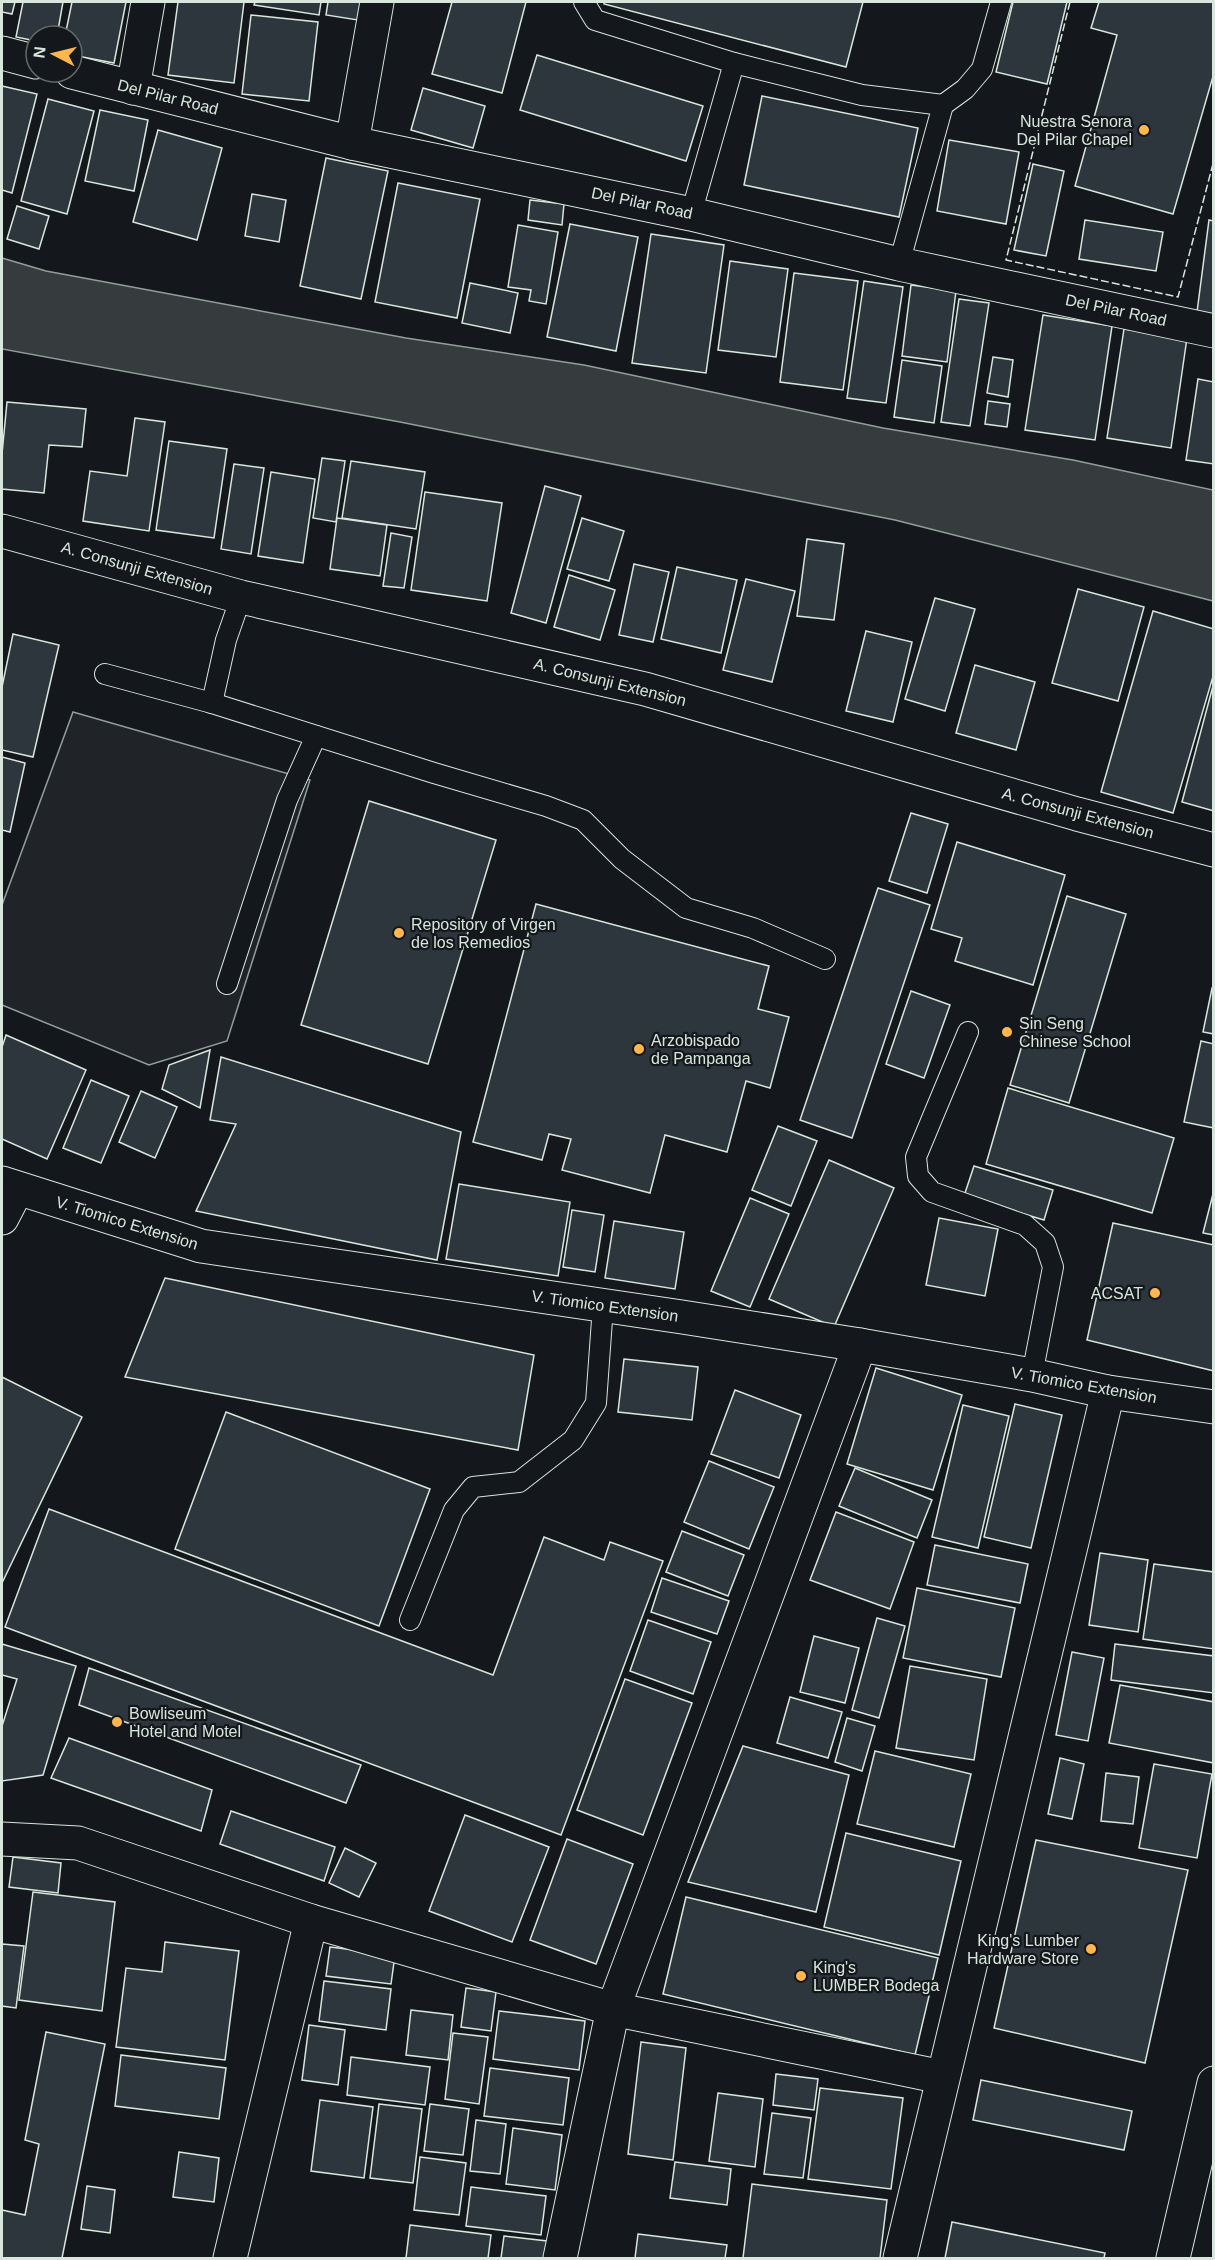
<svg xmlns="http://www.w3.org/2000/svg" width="1215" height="2260" font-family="Arial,sans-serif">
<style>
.green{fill:#202428;stroke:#939e99;stroke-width:1.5}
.water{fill:#363b3e;stroke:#939e99;stroke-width:1.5}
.building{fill:#2c363c;stroke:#d8e6dc;stroke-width:1.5}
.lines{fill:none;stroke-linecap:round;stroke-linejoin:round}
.service-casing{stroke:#d8e6dc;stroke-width:22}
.minor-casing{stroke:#d8e6dc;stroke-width:35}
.secondary-casing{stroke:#d8e6dc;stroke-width:35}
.trunk-casing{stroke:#d8e6dc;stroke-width:35}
.service{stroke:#14181c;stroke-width:20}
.minor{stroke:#14181c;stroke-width:33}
.secondary{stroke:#14181c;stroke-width:33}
.trunk{stroke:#14181c;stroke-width:33}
.fence{stroke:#d8e6dc;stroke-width:1.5;stroke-dasharray:8 3;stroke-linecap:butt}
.poi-dot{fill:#ffb74d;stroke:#14181c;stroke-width:2}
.labels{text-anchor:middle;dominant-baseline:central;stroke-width:4.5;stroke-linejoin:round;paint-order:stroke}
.street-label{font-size:16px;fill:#d8e6dc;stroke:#14181c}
.poi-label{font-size:16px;fill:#d8e6dc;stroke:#14181c;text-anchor:start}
</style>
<rect width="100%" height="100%" fill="#14181c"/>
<path class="green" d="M 73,712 L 310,780 L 227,1041 L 149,1065 L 2,1005 L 2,905 Z"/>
<path class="water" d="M 2,258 L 46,271 L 406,338 L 584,365 L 883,428 L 1073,460 L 1213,490 L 1213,601 L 895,520 L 400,422 L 2,349 Z"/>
<g class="building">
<path d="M 2,2 L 15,2 L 12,14 L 2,12 Z"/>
<path d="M 23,2 L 63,2 L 57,36 L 36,36 L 36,41 L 16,37 Z"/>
<path d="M 72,2 L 126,2 L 114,63 L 72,55 L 72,36 L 65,36 Z"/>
<path d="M 178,2 L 244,2 L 234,83 L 168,75 Z"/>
<path d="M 255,2 L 321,2 L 319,15 L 254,5 Z"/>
<path d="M 328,2 L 367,2 L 364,21 L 326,15 Z"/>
<path d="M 452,2 L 526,2 L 502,93 L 432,74 Z"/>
<path d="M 604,2 L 863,2 L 846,67 L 604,4 Z"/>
<path d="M 1013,2 L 1067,2 L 1047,84 L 996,72 Z"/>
<path d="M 1099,2 L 1214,2 L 1214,73 L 1173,214 L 1075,186 L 1117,35 L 1091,28 Z"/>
<path d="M 251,15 L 318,22 L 309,101 L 242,94 Z"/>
<path d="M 537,55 L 703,106 L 686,161 L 520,110 Z"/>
<path d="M 2,86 L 37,94 L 12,193 L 2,190 Z"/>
<path d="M 423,88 L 485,106 L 473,148 L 411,130 Z"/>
<path d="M 762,96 L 918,128 L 899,217 L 744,185 Z"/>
<path d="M 48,99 L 94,111 L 67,214 L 21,201 Z"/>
<path d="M 100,110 L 148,120 L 134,191 L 85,181 Z"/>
<path d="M 158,130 L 222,148 L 197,240 L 133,222 Z"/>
<path d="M 949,140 L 1019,152 L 1006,224 L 937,211 Z"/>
<path d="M 326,158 L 388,171 L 361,299 L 300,286 Z"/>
<path d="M 1033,164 L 1064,171 L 1046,256 L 1014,250 Z"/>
<path d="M 398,183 L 480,199 L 457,318 L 375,302 Z"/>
<path d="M 252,194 L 286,200 L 279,242 L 245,236 Z"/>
<path d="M 530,200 L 564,204 L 562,225 L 528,220 Z"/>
<path d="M 17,206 L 49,216 L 39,249 L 7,239 Z"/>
<path d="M 1085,220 L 1163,232 L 1156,271 L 1079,259 Z"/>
<path d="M 1209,220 L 1214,221 L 1214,314 L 1197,312 Z"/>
<path d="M 570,224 L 638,237 L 616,351 L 547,337 Z"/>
<path d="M 518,225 L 558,232 L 546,304 L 529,301 L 531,290 L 508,287 Z"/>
<path d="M 651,234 L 724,245 L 706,373 L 632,363 Z"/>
<path d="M 730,261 L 788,269 L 776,357 L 718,350 Z"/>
<path d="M 794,273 L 858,281 L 843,390 L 780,382 Z"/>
<path d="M 864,281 L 903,287 L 886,403 L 847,398 Z"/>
<path d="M 470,283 L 518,293 L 510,333 L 462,323 Z"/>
<path d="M 911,285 L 956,291 L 947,362 L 902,356 Z"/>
<path d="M 959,299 L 989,303 L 970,426 L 941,422 Z"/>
<path d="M 1043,315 L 1112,326 L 1095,440 L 1025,430 Z"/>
<path d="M 1124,329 L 1187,338 L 1171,448 L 1107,438 Z"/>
<path d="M 993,357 L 1013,360 L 1008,397 L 987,393 Z"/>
<path d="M 902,360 L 942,366 L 934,423 L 894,417 Z"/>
<path d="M 1198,379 L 1214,382 L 1214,464 L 1186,460 Z"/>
<path d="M 988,401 L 1010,404 L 1007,427 L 985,424 Z"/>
<path d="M 7,402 L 86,409 L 82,447 L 49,445 L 44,493 L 2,489 L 2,454 Z"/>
<path d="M 135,418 L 165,422 L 149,531 L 83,521 L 90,471 L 127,476 Z"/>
<path d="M 169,441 L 227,449 L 214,538 L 156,530 Z"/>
<path d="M 322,458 L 345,461 L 336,522 L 313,518 Z"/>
<path d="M 351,461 L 425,472 L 416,529 L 342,518 Z"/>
<path d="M 234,464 L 264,468 L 251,554 L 221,549 Z"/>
<path d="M 271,472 L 315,479 L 303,563 L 258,556 Z"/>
<path d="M 545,486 L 581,496 L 546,623 L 511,613 Z"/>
<path d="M 425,492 L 502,503 L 487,601 L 411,590 Z"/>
<path d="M 337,518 L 387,525 L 380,576 L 330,569 Z"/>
<path d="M 582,518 L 624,531 L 609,581 L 567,569 Z"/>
<path d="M 391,533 L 412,537 L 404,588 L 383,586 Z"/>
<path d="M 807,539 L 844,544 L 834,620 L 797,616 Z"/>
<path d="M 634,564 L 669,572 L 653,642 L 619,635 Z"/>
<path d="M 677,567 L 737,580 L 721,653 L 661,639 Z"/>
<path d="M 569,575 L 615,590 L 600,640 L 554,627 Z"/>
<path d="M 746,579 L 795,591 L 772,682 L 723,670 Z"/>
<path d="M 1078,589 L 1144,607 L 1118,701 L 1052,683 Z"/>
<path d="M 935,598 L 975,609 L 945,711 L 905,699 Z"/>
<path d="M 1153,611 L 1214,629 L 1214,673 L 1173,813 L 1101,792 Z"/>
<path d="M 866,631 L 912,642 L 893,722 L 846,711 Z"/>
<path d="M 13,634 L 59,645 L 33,757 L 2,750 L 2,687 Z"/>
<path d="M 975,665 L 1035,682 L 1016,750 L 956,733 Z"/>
<path d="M 1214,682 L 1214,811 L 1182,802 Z"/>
<path d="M 2,757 L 25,763 L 10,832 L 2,830 Z"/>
<path d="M 369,801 L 496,840 L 428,1064 L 301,1025 Z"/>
<path d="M 911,813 L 948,824 L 927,893 L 889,881 Z"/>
<path d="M 957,842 L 1065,875 L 1033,985 L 955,961 L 962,938 L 931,929 Z"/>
<path d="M 878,888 L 930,905 L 852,1138 L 800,1120 Z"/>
<path d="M 1067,896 L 1126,914 L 1069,1103 L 1010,1085 Z"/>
<path d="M 536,904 L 769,966 L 758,1009 L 789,1017 L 770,1088 L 746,1081 L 727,1152 L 665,1135 L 650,1193 L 562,1170 L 571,1139 L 549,1134 L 542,1160 L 473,1142 Z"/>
<path d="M 1212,988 L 1214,989 L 1214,1034 L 1203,1032 Z"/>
<path d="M 911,991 L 950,1005 L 924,1078 L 886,1064 Z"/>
<path d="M 6,1035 L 86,1070 L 47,1159 L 2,1139 L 2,1047 Z"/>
<path d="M 1201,1041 L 1214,1044 L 1214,1128 L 1184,1122 Z"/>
<path d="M 210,1050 L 200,1108 L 162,1089 L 169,1065 Z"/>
<path d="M 221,1057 L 461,1132 L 437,1260 L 196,1211 L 236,1124 L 210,1120 Z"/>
<path d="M 91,1080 L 129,1096 L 101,1163 L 63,1148 Z"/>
<path d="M 1008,1088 L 1174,1138 L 1152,1213 L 986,1164 Z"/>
<path d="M 141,1091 L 177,1107 L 155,1158 L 119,1142 Z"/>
<path d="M 778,1126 L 817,1141 L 791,1206 L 752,1190 Z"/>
<path d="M 829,1160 L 894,1188 L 834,1327 L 769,1299 Z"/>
<path d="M 974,1166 L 1053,1190 L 1044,1220 L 964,1196 Z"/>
<path d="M 459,1184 L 570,1202 L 558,1276 L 446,1259 Z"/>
<path d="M 1214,1190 L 1214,1235 L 1203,1233 Z"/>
<path d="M 750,1198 L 789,1214 L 750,1307 L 711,1291 Z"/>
<path d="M 572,1210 L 604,1215 L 595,1272 L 563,1267 Z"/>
<path d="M 939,1218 L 998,1229 L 985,1296 L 926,1285 Z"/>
<path d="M 614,1221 L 684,1232 L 675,1289 L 605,1278 Z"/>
<path d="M 1113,1223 L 1214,1245 L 1214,1371 L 1087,1340 Z"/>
<path d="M 165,1278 L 534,1355 L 518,1450 L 125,1377 Z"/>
<path d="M 624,1359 L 698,1367 L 692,1420 L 618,1412 Z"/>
<path d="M 876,1368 L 962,1395 L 933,1490 L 847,1464 Z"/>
<path d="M 2,1377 L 82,1417 L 2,1583 Z"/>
<path d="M 735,1390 L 801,1415 L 779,1478 L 711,1454 Z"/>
<path d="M 1015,1404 L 1062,1415 L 1031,1548 L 984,1537 Z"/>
<path d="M 963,1405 L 1009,1416 L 978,1548 L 932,1537 Z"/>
<path d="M 226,1412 L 430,1489 L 379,1626 L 175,1549 Z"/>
<path d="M 709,1461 L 774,1487 L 749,1549 L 684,1522 Z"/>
<path d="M 855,1468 L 932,1500 L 917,1538 L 839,1506 Z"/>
<path d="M 49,1509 L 493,1675 L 544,1537 L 604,1560 L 610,1542 L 663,1561 L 561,1835 L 5,1627 Z"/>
<path d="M 836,1512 L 914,1542 L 890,1609 L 810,1580 Z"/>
<path d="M 682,1531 L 744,1555 L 728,1596 L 666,1572 Z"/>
<path d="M 935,1545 L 1028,1564 L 1020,1603 L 927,1585 Z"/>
<path d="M 1100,1553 L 1148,1560 L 1138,1632 L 1089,1625 Z"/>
<path d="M 1154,1564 L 1214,1572 L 1214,1649 L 1143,1639 Z"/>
<path d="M 662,1578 L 729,1601 L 717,1634 L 651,1612 Z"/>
<path d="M 917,1588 L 1015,1608 L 1001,1677 L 903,1658 Z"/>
<path d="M 877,1618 L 905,1626 L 879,1718 L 852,1710 Z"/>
<path d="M 648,1620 L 711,1642 L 693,1694 L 630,1671 Z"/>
<path d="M 814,1636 L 859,1648 L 845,1703 L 800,1692 Z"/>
<path d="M 2,1644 L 76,1666 L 43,1775 L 2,1781 L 2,1726 L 17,1679 L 2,1675 Z"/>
<path d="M 1115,1644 L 1214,1656 L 1214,1693 L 1111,1680 Z"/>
<path d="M 1072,1652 L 1104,1658 L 1088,1741 L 1056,1735 Z"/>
<path d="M 910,1666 L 987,1679 L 974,1760 L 896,1748 Z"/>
<path d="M 89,1668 L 361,1765 L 346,1803 L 79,1705 Z"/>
<path d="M 625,1679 L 692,1703 L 643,1835 L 577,1810 Z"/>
<path d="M 1120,1685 L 1214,1702 L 1214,1763 L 1109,1743 Z"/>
<path d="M 790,1697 L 842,1712 L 828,1758 L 777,1743 Z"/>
<path d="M 847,1718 L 875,1726 L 862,1771 L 835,1762 Z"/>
<path d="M 69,1738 L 212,1790 L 201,1831 L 51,1778 Z"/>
<path d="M 743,1746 L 849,1775 L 816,1912 L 688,1882 Z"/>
<path d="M 875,1751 L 971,1774 L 954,1847 L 857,1824 Z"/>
<path d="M 1060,1758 L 1084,1764 L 1072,1819 L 1048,1814 Z"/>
<path d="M 1154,1764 L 1212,1774 L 1197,1858 L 1139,1848 Z"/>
<path d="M 1106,1773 L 1139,1777 L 1133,1824 L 1101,1821 Z"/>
<path d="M 231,1811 L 335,1847 L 324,1881 L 220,1844 Z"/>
<path d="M 465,1815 L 549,1847 L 512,1942 L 429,1911 Z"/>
<path d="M 846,1833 L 961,1861 L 939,1955 L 824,1927 Z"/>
<path d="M 567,1839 L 633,1864 L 596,1964 L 530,1940 Z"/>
<path d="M 1036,1840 L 1188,1870 L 1145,2063 L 994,2028 Z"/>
<path d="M 345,1848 L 376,1863 L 359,1897 L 329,1883 Z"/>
<path d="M 13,1857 L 61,1863 L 58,1893 L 9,1887 Z"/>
<path d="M 33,1892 L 115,1902 L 102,2011 L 19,2000 Z"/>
<path d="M 686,1897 L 938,1958 L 915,2055 L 663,1994 Z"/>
<path d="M 165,1942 L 239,1951 L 225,2060 L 116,2047 L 126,1968 L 162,1972 Z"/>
<path d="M 2,1944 L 24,1946 L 16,2008 L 2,2006 Z"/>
<path d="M 330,1947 L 395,1955 L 391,1984 L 326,1976 Z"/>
<path d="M 324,1981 L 391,1989 L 386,2030 L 319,2021 Z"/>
<path d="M 466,1988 L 496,1992 L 491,2031 L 461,2027 Z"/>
<path d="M 411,2010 L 453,2015 L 448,2060 L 406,2055 Z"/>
<path d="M 499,2011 L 585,2021 L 579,2070 L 493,2059 Z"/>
<path d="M 309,2025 L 345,2030 L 338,2085 L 302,2080 Z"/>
<path d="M 46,2032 L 105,2044 L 62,2258 L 2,2258 L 2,2210 L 25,2215 L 39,2144 L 25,2140 Z"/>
<path d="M 453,2033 L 488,2037 L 479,2104 L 445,2099 Z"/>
<path d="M 641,2042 L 686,2048 L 673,2160 L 628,2154 Z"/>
<path d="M 121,2055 L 226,2068 L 219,2119 L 115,2106 Z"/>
<path d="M 351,2057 L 430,2067 L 425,2105 L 347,2095 Z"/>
<path d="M 490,2068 L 569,2078 L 563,2125 L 484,2116 Z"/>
<path d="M 776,2074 L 818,2079 L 814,2110 L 773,2105 Z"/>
<path d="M 981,2080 L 1132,2111 L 1124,2150 L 973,2120 Z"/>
<path d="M 820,2088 L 903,2098 L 891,2189 L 808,2179 Z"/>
<path d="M 718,2093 L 763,2099 L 755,2167 L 709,2161 Z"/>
<path d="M 320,2100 L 373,2107 L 364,2178 L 311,2171 Z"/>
<path d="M 379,2104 L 422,2109 L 413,2183 L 370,2178 Z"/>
<path d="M 430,2104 L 469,2109 L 463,2155 L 424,2151 Z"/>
<path d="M 772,2113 L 811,2118 L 803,2178 L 764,2174 Z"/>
<path d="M 476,2120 L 506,2124 L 500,2174 L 470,2171 Z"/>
<path d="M 513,2128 L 562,2135 L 555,2190 L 506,2184 Z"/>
<path d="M 179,2152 L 219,2158 L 214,2202 L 173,2197 Z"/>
<path d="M 420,2157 L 466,2163 L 459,2215 L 414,2210 Z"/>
<path d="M 675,2162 L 731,2169 L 727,2205 L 670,2198 Z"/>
<path d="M 752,2184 L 887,2200 L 880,2258 L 743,2258 Z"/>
<path d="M 87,2186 L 115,2190 L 110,2233 L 81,2229 Z"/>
<path d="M 471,2187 L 546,2196 L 541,2235 L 466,2226 Z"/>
<path d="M 952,2222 L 1105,2253 L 1104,2258 L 945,2258 Z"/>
<path d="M 410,2225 L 491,2235 L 488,2258 L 406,2258 Z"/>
<path d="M 638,2234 L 727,2245 L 725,2258 L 635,2258 Z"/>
<path d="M 504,2236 L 547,2241 L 545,2258 L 501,2258 Z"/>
</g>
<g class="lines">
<defs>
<g id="service">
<path d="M 584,2 L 595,20 L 734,63 L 862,95 L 943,105 L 965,89 L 982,69 L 1001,2"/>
<path d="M 691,214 L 734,63"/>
<path d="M 899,264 L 943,105"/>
<path d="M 105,674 L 212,703 L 434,773 L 546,806 L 583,820 L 622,859 L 686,908 L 753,928 L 825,959"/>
<path d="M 212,703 L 226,640 L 241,597"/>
<path d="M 227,984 L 287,800 L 316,736"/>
<path d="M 968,1032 L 916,1157 L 918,1176 L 932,1192 L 1025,1225 L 1045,1243 L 1053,1267 L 1032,1375"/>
<path d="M 410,1620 L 454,1510 L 473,1487 L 519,1482 L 573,1440 L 596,1403 L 603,1306"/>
</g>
<g id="minor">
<path d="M 2,53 L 36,62"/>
<path d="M 72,72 L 352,143 L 691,214 L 899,264 L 1214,331"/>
<path d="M 133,88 L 148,2"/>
<path d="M 352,143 L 377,2"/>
<path d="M 2,1183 L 201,1246 L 682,1317 L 860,1345 L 1032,1375 L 1108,1392 L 1214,1407"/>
<path d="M 2,1218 L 17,1189"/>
<path d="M 2,1839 L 78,1843 L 311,1921 L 613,2009 L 942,2077"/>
<path d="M 230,2258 L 311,1921"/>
<path d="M 560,2258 L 613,2009 L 860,1345"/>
<path d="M 900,2258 L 1108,1392"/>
</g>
<path id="secondary" d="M 2,531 L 241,597 L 645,689 L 1077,814 L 1214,850"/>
<path id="trunk" d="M 1173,2258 L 1214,2083"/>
</defs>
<use href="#service" class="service-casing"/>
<use href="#minor" class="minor-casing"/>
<use href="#secondary" class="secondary-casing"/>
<use href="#trunk" class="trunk-casing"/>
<use href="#service" class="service"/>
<use href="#minor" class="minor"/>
<use href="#secondary" class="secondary"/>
<use href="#trunk" class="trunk"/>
<path class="fence" d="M 1070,2 L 1006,260 L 1178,297 L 1214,160"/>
</g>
<g class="poi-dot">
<circle cx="1144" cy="130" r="6"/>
<circle cx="399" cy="933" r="6"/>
<circle cx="1007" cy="1032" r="6"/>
<circle cx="639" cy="1049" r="6"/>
<circle cx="1155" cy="1293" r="6"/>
<circle cx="117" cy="1722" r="6"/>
<circle cx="1091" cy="1949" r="6"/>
<circle cx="801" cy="1976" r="6"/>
</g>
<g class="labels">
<g class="street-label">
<text transform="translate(168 97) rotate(14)">Del Pilar Road</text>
<text transform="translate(642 203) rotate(12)">Del Pilar Road</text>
<text transform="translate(1116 310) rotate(12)">Del Pilar Road</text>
<text transform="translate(137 568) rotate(16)">A. Consunji Extension</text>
<text transform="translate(610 682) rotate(14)">A. Consunji Extension</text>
<text transform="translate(1078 813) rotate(15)">A. Consunji Extension</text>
<text transform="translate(127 1223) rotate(17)">V. Tiomico Extension</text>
<text transform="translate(605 1306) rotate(8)">V. Tiomico Extension</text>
<text transform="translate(1084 1385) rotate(10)">V. Tiomico Extension</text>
</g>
<g class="poi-label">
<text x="1132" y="121" text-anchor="end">Nuestra Senora<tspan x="1132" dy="18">Del Pilar Chapel</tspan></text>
<text x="411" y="924">Repository of Virgen<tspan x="411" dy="18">de los Remedios</tspan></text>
<text x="1019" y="1023">Sin Seng<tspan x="1019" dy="18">Chinese School</tspan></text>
<text x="651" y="1040">Arzobispado<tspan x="651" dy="18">de Pampanga</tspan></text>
<text x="1143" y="1293" text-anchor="end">ACSAT</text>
<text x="129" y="1713">Bowliseum<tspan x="129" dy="18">Hotel and Motel</tspan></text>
<text x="1079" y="1940" text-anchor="end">King's Lumber<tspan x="1079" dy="18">Hardware Store</tspan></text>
<text x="813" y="1967">King's<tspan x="813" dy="18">LUMBER Bodega</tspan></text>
</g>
</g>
<rect width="1215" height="2260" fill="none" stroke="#d8e6dc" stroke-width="6"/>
<g transform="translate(54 54) rotate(277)"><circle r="28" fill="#14181c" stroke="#626a69" stroke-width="1.5"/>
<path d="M0-4.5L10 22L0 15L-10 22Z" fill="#ffb74d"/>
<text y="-9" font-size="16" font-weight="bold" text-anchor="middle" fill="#d8e6dc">N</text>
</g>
</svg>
